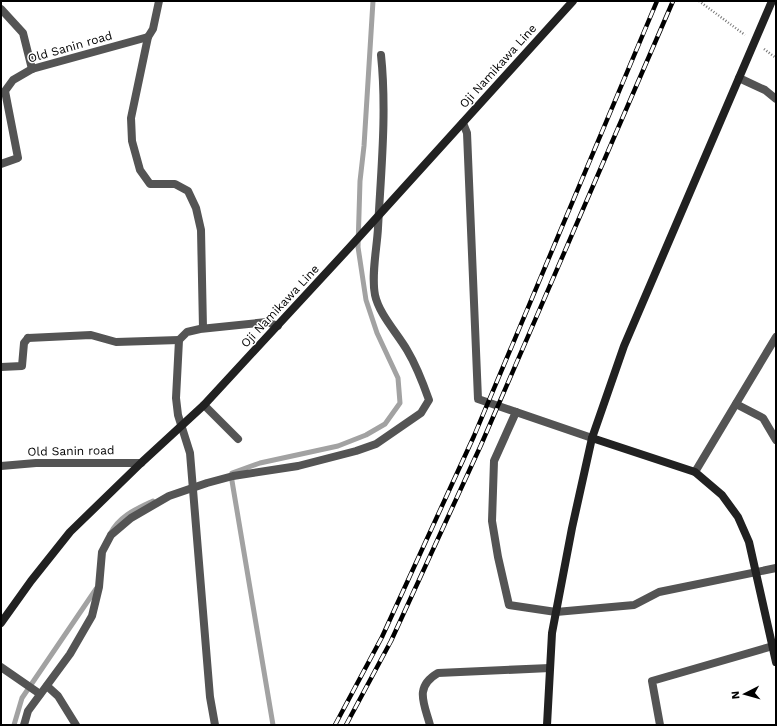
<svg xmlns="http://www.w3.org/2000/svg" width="777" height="726" font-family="'Work Sans',sans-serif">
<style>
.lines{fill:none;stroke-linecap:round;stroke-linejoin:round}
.stream{stroke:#a2a2a2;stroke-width:5}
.path{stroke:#767676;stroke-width:2.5;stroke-dasharray:1 2;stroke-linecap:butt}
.lane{stroke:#545454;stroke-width:8}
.street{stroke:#545454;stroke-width:8}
.secondary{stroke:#212121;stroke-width:8}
.rail-casing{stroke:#000;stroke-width:4.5}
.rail{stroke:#fff;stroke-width:3;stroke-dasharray:9;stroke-linecap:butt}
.labels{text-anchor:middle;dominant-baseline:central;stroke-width:3;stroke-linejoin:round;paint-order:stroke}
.street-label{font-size:12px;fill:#000;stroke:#fff}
</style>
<rect width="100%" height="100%" fill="#fff"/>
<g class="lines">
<g class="stream">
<path d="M 232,473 L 260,463 L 338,446 L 366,435 L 385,424 L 400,403 L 398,378 L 377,333 L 366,300 L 358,247 L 360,181 L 364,146 L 373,1"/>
<path d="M 231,475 L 273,725"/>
<path d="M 110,534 C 119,516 136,509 153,501"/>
<path d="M 14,725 L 22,698 L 96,589"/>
</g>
<g class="path">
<path d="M 699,1 L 745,35"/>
<path d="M 764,49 L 776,58"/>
</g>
<g class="lane">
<path d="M 1,367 L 22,366 L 24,343 L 28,338"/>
<path d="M 47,686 L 58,696 L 76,725"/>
</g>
<g class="street">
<path d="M 1,9 L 23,33 L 32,69"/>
<path d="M 148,37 L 131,118 L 132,141 L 140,170 L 150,184 L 175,184 L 188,191 L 196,208 L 201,230 L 203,328"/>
<path d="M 739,78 L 765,90 L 776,99"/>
<path d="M 463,123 L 467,133 L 478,399 L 592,438"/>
<path d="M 1,164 L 18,158 L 5,91 L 13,80 L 32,69 L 148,37 L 153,29 L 159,1"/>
<path d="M 28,338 L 91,335 L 116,342 L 179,340"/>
<path d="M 736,404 L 763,418 L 776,440"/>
<path d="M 204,405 L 238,439"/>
<path d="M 516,412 L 494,461 L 492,521 L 498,557 L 509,605 L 556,612 L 634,605 L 659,592 L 776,568"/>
<path d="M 1,466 L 36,463 L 141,463"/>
<path d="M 695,472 L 776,337"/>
<path d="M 1,667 L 40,694"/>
<path d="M 24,725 L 28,711 L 70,654 L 92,616 L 99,587 L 102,552 L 111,535 L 131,518 L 169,496 L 207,483 L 233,476 L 298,466 L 356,451 L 376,444 L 421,413 L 429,400 C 423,383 416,365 407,350 C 397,333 379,314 375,295 C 371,275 377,248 378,228 C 381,171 387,112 381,55"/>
<path d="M 215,725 L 210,697 L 190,453 L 178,415 L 176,398 L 179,340 L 187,332 L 200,329 L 267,322 L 278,326"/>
<path d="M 430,725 C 424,703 414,687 438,673 L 550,668"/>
<path d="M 660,725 L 652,681 L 773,646"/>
</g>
<g class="secondary">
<path d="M 592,438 L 695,472 L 722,495 L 738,517 L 749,542 L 776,662"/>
<path d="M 1,623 L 31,581 L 70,532 L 141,463 L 204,405 L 350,247 L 573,1"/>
<path d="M 547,725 L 552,633 L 572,528 L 592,438 L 624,346 L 772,1"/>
</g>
<defs>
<g id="rail">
<path d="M 335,725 L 382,637 L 474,436 L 657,1"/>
<path d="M 346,725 L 391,641 L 481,445 L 673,1"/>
</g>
</defs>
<use href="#rail" class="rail-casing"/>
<use href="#rail" class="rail"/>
</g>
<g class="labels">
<g class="street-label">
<text transform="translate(70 47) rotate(-16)">Old Sanin road</text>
<text transform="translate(498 66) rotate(-48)">Oji Namikawa Line</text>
<text transform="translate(280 306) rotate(-47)">Oji Namikawa Line</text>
<text transform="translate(71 451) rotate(-1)">Old Sanin road</text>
</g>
</g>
<rect width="777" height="726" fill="none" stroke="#000000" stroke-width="4"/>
<g transform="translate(745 694) rotate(264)" stroke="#ffffff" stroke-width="3" paint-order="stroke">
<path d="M0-3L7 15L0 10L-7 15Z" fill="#000000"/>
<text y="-6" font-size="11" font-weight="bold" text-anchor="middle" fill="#000000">N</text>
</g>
</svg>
